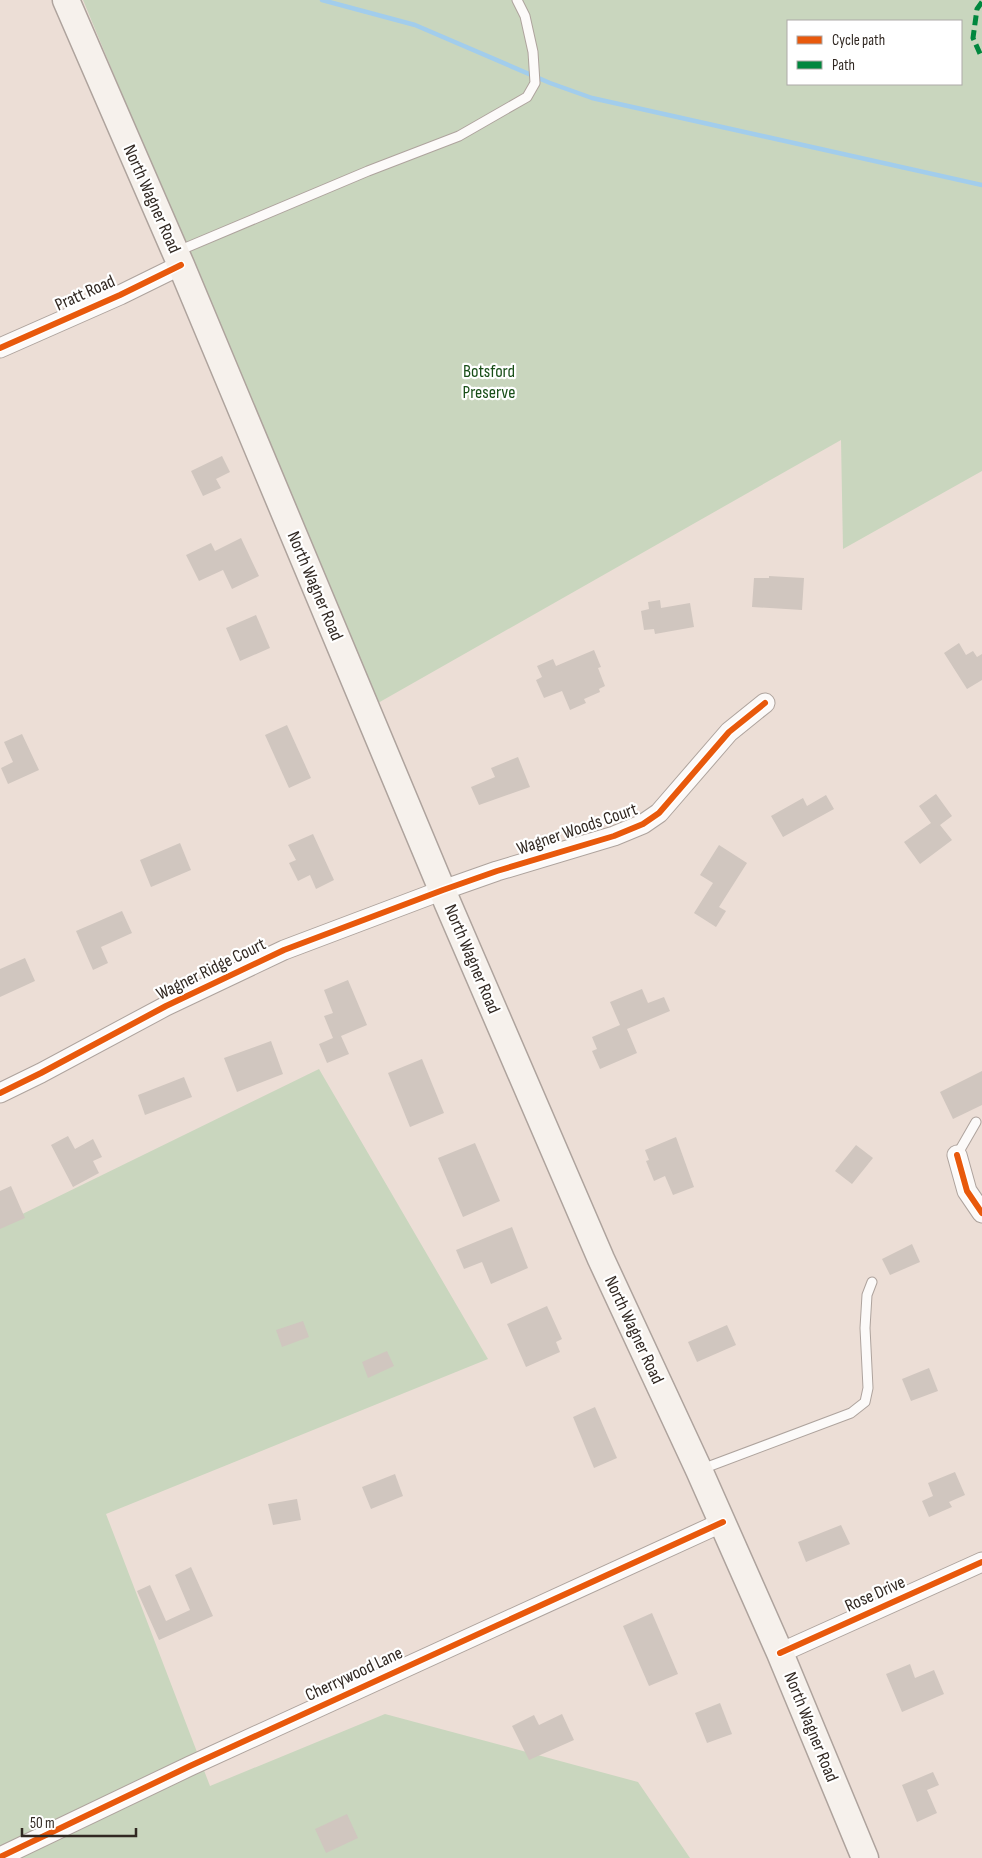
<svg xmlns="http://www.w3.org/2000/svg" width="982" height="1858" font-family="'Sofia Sans Condensed',sans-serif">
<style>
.green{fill:#c9d6be;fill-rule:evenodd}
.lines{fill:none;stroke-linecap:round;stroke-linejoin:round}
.stream{stroke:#a2cdec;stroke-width:4.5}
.building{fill:#d0c6bf}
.service-casing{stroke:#aea39d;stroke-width:11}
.minor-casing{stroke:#aea39d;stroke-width:21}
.secondary-casing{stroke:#aea39d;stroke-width:29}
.service{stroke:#fcfaf9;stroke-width:9}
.minor{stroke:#fcfaf9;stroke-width:19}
.secondary{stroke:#f6f1ec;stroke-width:26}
.quiet{stroke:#00873e;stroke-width:5;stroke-dasharray:10 5;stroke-linecap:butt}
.cycleway-casing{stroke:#fff;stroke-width:9}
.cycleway{stroke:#e8590c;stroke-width:6}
.labels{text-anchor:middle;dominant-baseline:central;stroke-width:4.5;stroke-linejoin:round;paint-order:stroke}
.street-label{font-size:18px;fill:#312822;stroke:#fff}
.park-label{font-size:18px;fill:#184e18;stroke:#fff}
</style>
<rect width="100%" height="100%" fill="#ecded6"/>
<g class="green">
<path d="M 83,0 L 982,0 L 982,471 L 843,549 L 841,440 L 378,703 L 191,261 ZM 788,21 L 961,21 L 961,84 L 788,84 Z"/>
<path d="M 319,1069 L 488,1359 L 106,1514 L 210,1786 L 385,1714 L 638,1782 L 690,1858 L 0,1858 L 0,1225 Z"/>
</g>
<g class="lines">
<path class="stream" d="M 322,0 L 415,25 L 550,83 L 592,98 L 982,185"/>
</g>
<g class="building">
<path d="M 222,456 L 230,472 L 216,479 L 221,488 L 203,496 L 191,471 Z"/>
<path d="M 241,538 L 259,576 L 232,589 L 223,570 L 199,581 L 186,555 L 211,543 L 215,551 Z"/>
<path d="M 769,576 L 804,578 L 802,610 L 752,607 L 754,578 L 769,578 Z"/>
<path d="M 660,600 L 661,608 L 690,603 L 694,627 L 655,634 L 654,629 L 644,630 L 641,611 L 649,609 L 648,602 Z"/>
<path d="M 256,615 L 270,648 L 240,661 L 226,628 Z"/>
<path d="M 959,643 L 966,655 L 973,651 L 977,657 L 982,654 L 982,680 L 967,689 L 944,653 Z"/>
<path d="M 594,650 L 601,667 L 598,668 L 605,686 L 599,689 L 600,692 L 584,699 L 586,703 L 570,710 L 562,691 L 544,698 L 536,680 L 542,677 L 537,666 L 553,659 L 556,666 Z"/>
<path d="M 287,725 L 311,778 L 289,788 L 265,735 Z"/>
<path d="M 22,734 L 39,770 L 8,784 L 1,768 L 13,762 L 4,742 Z"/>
<path d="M 518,757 L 530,787 L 479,805 L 471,787 L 495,777 L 491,768 Z"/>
<path d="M 936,794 L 952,816 L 940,825 L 952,840 L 920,864 L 904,842 L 931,823 L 919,806 Z"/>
<path d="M 826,795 L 834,809 L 783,837 L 771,816 L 803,798 L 807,806 Z"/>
<path d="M 313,834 L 334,880 L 316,889 L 310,875 L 298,881 L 289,863 L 296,860 L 288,845 Z"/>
<path d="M 180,843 L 191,870 L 151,887 L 140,860 Z"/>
<path d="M 719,845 L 747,863 L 719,907 L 726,911 L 716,927 L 694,913 L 713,883 L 700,875 Z"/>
<path d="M 122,911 L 132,933 L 101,947 L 108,963 L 93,970 L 76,931 Z"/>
<path d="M 25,958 L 35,981 L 0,997 L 0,969 Z"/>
<path d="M 348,980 L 367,1025 L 341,1036 L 349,1054 L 327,1063 L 319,1044 L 333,1038 L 324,1016 L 333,1013 L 324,990 Z"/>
<path d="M 642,989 L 648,1003 L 664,997 L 670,1011 L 627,1029 L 637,1053 L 600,1069 L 592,1051 L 597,1049 L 592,1037 L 620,1025 L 610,1002 Z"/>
<path d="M 271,1041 L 283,1074 L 237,1092 L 224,1058 Z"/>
<path d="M 422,1059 L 444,1113 L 410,1127 L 388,1073 Z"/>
<path d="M 982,1071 L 982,1105 L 953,1119 L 940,1092 Z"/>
<path d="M 184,1077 L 192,1097 L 145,1115 L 138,1095 Z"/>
<path d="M 68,1136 L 75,1149 L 93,1139 L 102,1157 L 93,1161 L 99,1173 L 73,1187 L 51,1145 Z"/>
<path d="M 676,1137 L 694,1187 L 673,1195 L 665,1176 L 654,1181 L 646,1161 L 649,1160 L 645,1150 Z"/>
<path d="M 475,1143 L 500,1201 L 463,1217 L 438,1158 Z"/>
<path d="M 856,1145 L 873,1158 L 852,1184 L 835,1171 Z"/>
<path d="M 11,1186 L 25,1218 L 0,1229 L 0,1191 Z"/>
<path d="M 512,1227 L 528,1268 L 491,1284 L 482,1262 L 464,1269 L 456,1250 Z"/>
<path d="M 912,1244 L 920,1262 L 890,1275 L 882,1259 Z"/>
<path d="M 547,1306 L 562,1339 L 556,1342 L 560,1352 L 526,1367 L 507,1324 Z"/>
<path d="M 303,1321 L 309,1337 L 282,1347 L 276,1330 Z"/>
<path d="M 727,1325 L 736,1345 L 697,1362 L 688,1342 Z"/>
<path d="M 387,1351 L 394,1366 L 368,1378 L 362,1362 Z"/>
<path d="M 929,1368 L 938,1391 L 911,1401 L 902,1379 Z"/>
<path d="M 595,1407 L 617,1458 L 594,1468 L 573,1417 Z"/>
<path d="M 955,1472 L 965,1495 L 949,1502 L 952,1507 L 929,1517 L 922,1501 L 933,1496 L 928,1483 Z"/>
<path d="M 395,1474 L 403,1496 L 371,1509 L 362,1487 Z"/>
<path d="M 297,1499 L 301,1520 L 273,1525 L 268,1504 Z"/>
<path d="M 841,1525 L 850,1544 L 806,1562 L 798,1542 Z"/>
<path d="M 191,1567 L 213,1616 L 159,1640 L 137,1591 L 150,1585 L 166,1621 L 190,1610 L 175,1575 Z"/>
<path d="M 652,1613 L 678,1674 L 649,1686 L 623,1626 Z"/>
<path d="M 910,1664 L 915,1678 L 934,1670 L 944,1694 L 902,1712 L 886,1674 Z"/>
<path d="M 720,1703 L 732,1734 L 707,1743 L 695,1713 Z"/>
<path d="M 562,1714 L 574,1740 L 529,1760 L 512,1726 L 534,1715 L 539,1725 Z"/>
<path d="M 933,1772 L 939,1785 L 927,1790 L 937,1813 L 917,1822 L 902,1785 Z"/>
<path d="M 347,1814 L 358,1838 L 326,1853 L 315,1829 Z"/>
</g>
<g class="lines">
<defs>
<g id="service">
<path d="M 178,251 L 368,171 L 459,136 L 527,97 L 535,83 L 533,52 L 525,16 L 517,0"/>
<path d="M 957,1155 L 976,1122"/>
<path d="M 702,1469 L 851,1413 L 865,1402 L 868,1388 L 865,1328 L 867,1295 L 872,1282"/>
</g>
<g id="minor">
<path d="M 0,348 L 120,295 L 181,265"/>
<path d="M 0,1093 L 41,1073 L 166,1006 L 284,950 L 443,890 L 497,871 L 614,836 L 643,824 L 659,813 L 729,732 L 765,703"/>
<path d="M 957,1155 L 967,1191 L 982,1213"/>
<path d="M 780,1653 L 982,1562"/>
<path d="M 0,1857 L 190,1766 L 723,1522"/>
</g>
<path id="secondary" d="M 66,0 L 181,265 L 448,904 L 601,1259 L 699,1470 L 780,1653 L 865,1858"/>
</defs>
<use href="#service" class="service-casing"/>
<use href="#minor" class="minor-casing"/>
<use href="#secondary" class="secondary-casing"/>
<use href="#service" class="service"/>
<use href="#minor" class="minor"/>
<use href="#secondary" class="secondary"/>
<path class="quiet" d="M 982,2 L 977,9 L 973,38 L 982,58"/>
<defs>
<g id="cycleway">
<path d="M 0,348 L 120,295 L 181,265"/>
<path d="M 0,1093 L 41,1073 L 166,1006 L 284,950 L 443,890 L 497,871 L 614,836 L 643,824 L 659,813 L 729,732 L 765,703"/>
<path d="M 957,1155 L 967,1191 L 982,1213"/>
<path d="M 780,1653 L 982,1562"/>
<path d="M 0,1857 L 190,1766 L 723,1522"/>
</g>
</defs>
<use href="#cycleway" class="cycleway-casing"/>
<use href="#cycleway" class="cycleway"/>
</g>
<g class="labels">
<g class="street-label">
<text transform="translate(152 199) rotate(66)">North Wagner Road</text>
<text transform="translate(85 293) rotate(-24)">Pratt Road</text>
<text transform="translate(315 586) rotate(67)">North Wagner Road</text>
<text transform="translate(577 829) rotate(-19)">Wagner Woods Court</text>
<text transform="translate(472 959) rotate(67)">North Wagner Road</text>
<text transform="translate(211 969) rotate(-26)">Wagner Ridge Court</text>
<text transform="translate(634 1330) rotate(65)">North Wagner Road</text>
<text transform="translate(875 1594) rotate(-24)">Rose Drive</text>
<text transform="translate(354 1674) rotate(-25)">Cherrywood Lane</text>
<text transform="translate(811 1727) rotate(68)">North Wagner Road</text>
</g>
<g class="park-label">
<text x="489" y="371">Botsford<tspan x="489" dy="21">Preserve</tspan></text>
</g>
</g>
<rect x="787" y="20" width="175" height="65" fill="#ffffff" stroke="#ada9a7"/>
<rect x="797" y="36" width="25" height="8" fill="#e8590c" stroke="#ada9a7"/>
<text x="832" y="45" font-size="15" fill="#312822">Cycle path</text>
<rect x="797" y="61" width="25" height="8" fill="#00873e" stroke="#ada9a7"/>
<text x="832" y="70" font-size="15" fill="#312822">Path</text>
<path d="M22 1828v8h114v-8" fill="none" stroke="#312822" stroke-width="2.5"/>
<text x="30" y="1828" font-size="15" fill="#312822" stroke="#ffffff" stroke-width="4" paint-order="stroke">50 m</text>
</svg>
